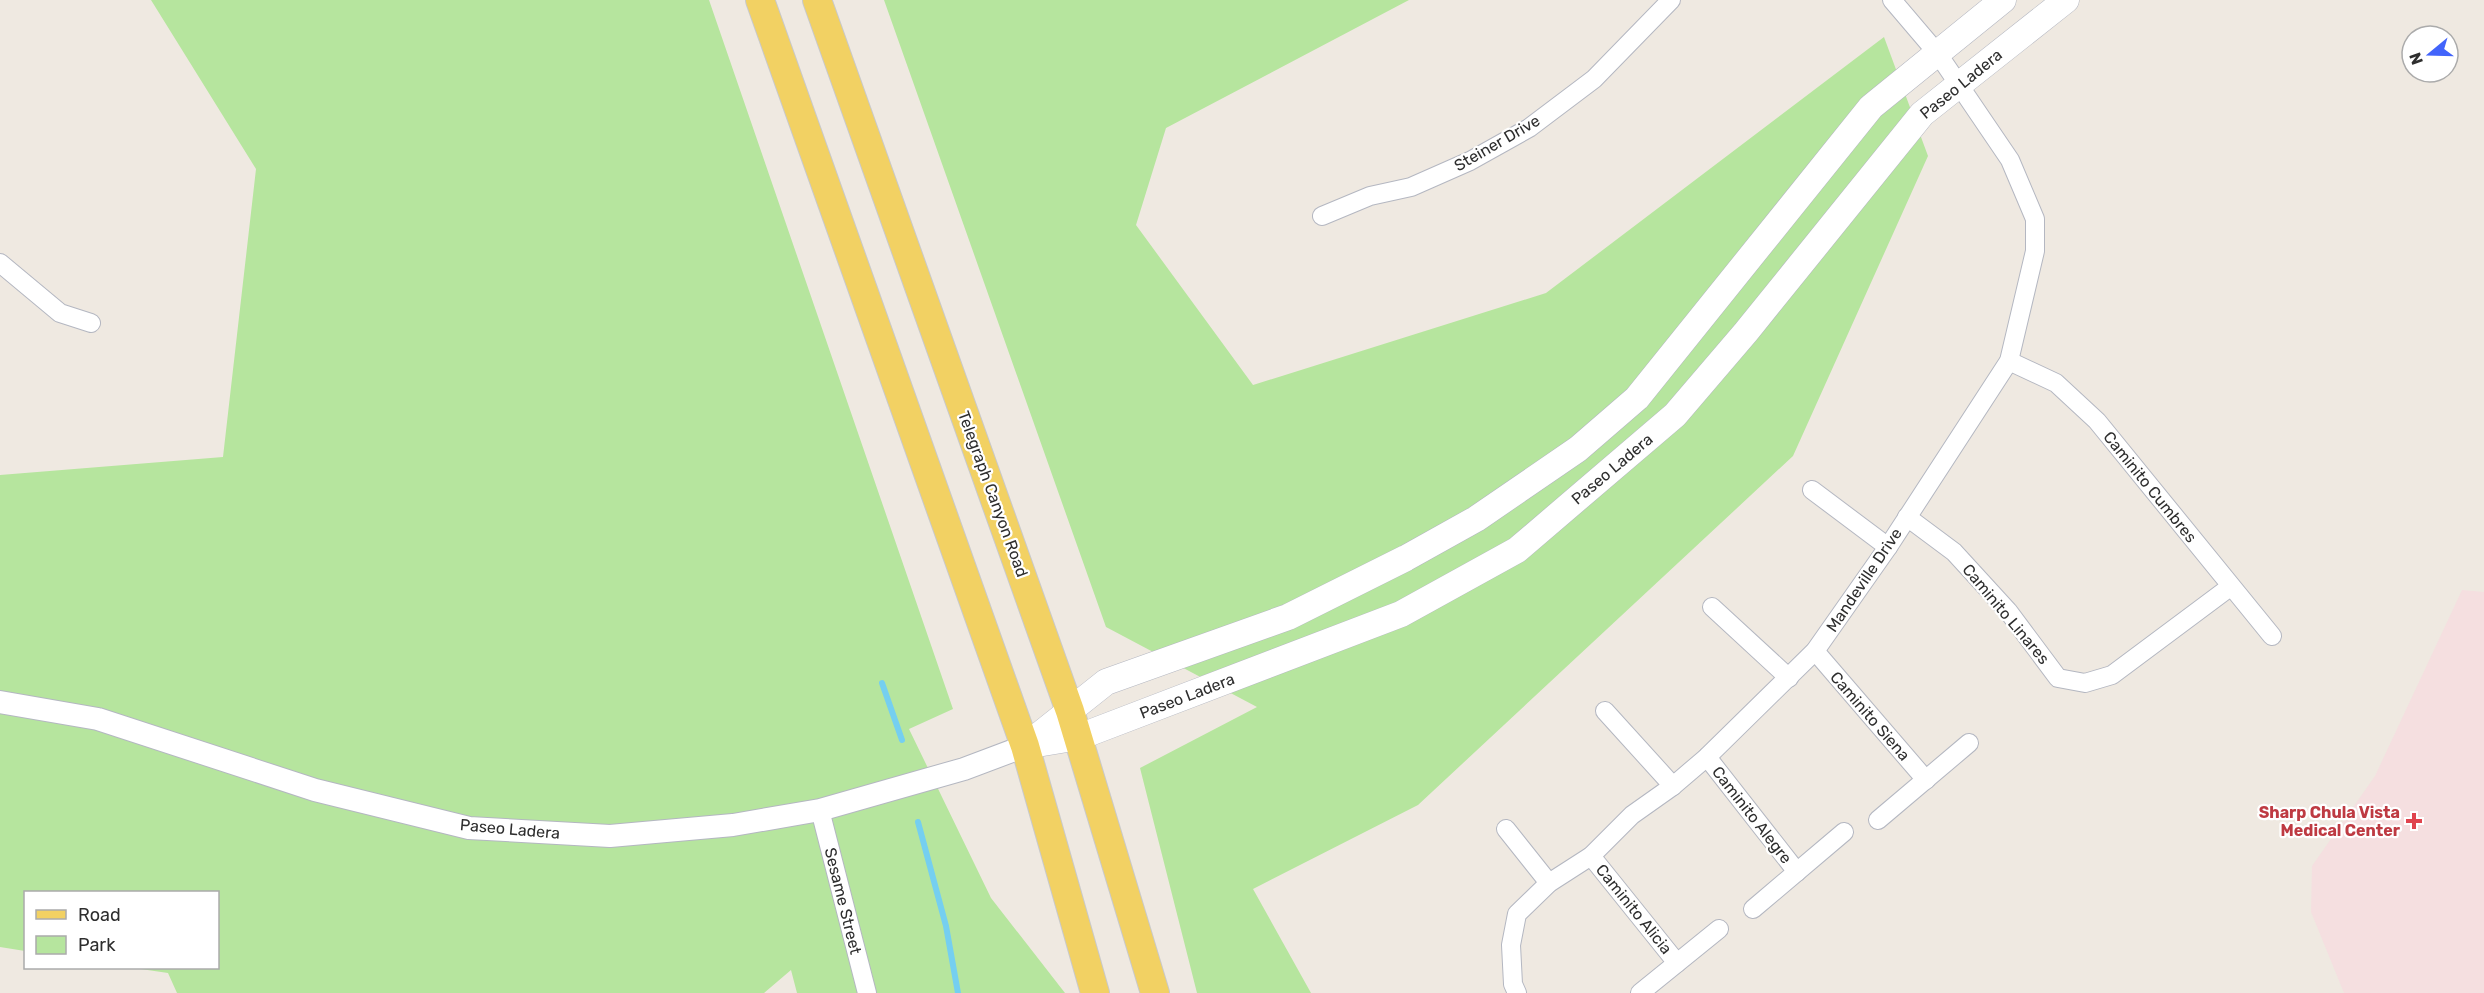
<svg xmlns="http://www.w3.org/2000/svg" width="2484" height="993" font-family="Rubik,sans-serif">
<style>
.medical{fill:#f5dfe0}
.green{fill:#b6e59e}
.lines{fill:none;stroke-linecap:round;stroke-linejoin:round}
.stream{stroke:#75cff0;stroke-width:6}
.minor-casing{stroke:#b4b7c1;stroke-width:20}
.tertiary-casing{stroke:#b4b7c1;stroke-width:24}
.secondary-casing{stroke:#b4b7c1;stroke-width:27}
.primary-casing{stroke:#c9c9c9;stroke-width:30}
.minor{stroke:#fff;stroke-width:18}
.tertiary{stroke:#fff;stroke-width:22}
.secondary{stroke:#fff;stroke-width:26}
.primary{stroke:#f2d163;stroke-width:28}
.health-dot{fill:#e0444e;stroke:#fff;stroke-width:2}
.labels{text-anchor:middle;dominant-baseline:central;stroke-width:4.5;stroke-linejoin:round;paint-order:stroke}
.street-label{font-size:16px;fill:#2e2e2e;stroke:#fff}
.health-label{font-size:16px;font-weight:bold;fill:#be3a42;stroke:#fff;text-anchor:end}
</style>
<rect width="100%" height="100%" fill="#efe9e1"/>
<path class="medical" d="M 2462,590 L 2484,592 L 2484,993 L 2344,993 L 2311,912 L 2312,866 L 2375,776 Z"/>
<g class="green">
<path d="M 151,0 L 709,0 L 953,709 L 909,729 L 991,898 L 1065,993 L 797,993 L 791,970 L 764,993 L 177,993 L 168,973 L 134,968 L 218,968 L 218,892 L 26,892 L 25,951 L 0,947 L 0,475 L 223,457 L 256,169 Z"/>
<path d="M 884,0 L 1409,0 L 1166,128 L 1136,225 L 1253,385 L 1546,293 L 1884,37 L 1928,156 L 1793,456 L 1418,805 L 1253,889 L 1311,993 L 1197,993 L 1140,768 L 1257,707 L 1106,627 Z"/>
</g>
<g class="lines">
<g class="stream">
<path d="M 882,683 L 902,740"/>
<path d="M 918,822 L 946,926 L 958,993"/>
</g>
<defs>
<g id="minor">
<path d="M 1322,216 L 1370,196 L 1411,187 L 1470,161 L 1529,128 L 1594,79 L 1671,0"/>
<path d="M 0,263 L 60,313 L 91,323"/>
<path d="M 2009,361 L 2056,383 L 2097,421 L 2272,636"/>
<path d="M 1812,490 L 1888,547"/>
<path d="M 1907,517 L 1954,552 L 2008,611 L 2058,678 L 2085,683 L 2112,675 L 2230,587"/>
<path d="M 1712,607 L 1789,678"/>
<path d="M 1815,651 L 1926,780"/>
<path d="M 1605,711 L 1673,786"/>
<path d="M 1707,757 L 1797,872"/>
<path d="M 820,810 L 867,993"/>
<path d="M 1878,820 L 1969,743"/>
<path d="M 1506,829 L 1549,883"/>
<path d="M 1591,856 L 1677,963"/>
<path d="M 1753,909 L 1844,832"/>
<path d="M 1517,993 L 1513,984 L 1511,945 L 1517,914 L 1549,883 L 1591,856 L 1632,815 L 1673,786 L 1707,757 L 1815,651 L 1888,547 L 2009,361 L 2035,251 L 2035,219 L 2010,160 L 1938,54 L 1892,0"/>
<path d="M 1640,993 L 1719,929"/>
</g>
<path id="tertiary" d="M 0,702 L 98,719 L 315,790 L 469,828 L 610,836 L 733,825 L 820,810 L 964,769 L 1025,746"/>
<g id="secondary">
<path d="M 1028,744 L 1106,682 L 1288,617 L 1406,558 L 1476,519 L 1578,449 L 1637,398 L 1871,107 L 2003,0"/>
<path d="M 1025,746 L 1079,737 L 1401,614 L 1517,550 L 1675,415 L 1746,332 L 1922,114 L 2066,0"/>
</g>
<g id="primary">
<path d="M 760,0 L 1025,746 L 1095,993"/>
<path d="M 817,0 L 1070,711 L 1155,993"/>
</g>
</defs>
<use href="#minor" class="minor-casing"/>
<use href="#tertiary" class="tertiary-casing"/>
<use href="#secondary" class="secondary-casing"/>
<use href="#primary" class="primary-casing"/>
<use href="#minor" class="minor"/>
<use href="#tertiary" class="tertiary"/>
<use href="#secondary" class="secondary"/>
<use href="#primary" class="primary"/>
</g>
<path class="health-dot" d="M2411 812h6v6h6v6h-6v6h-6v-6h-6v-6h6z"/>
<g class="labels">
<g class="street-label">
<text transform="translate(1961 84) rotate(-39)">Paseo Ladera</text>
<text transform="translate(1497 143) rotate(-30)">Steiner Drive</text>
<text transform="translate(1612 469) rotate(-40)">Paseo Ladera</text>
<text transform="translate(2150 487) rotate(51)">Caminito Cumbres</text>
<text transform="translate(993 494) rotate(70)">Telegraph Canyon Road</text>
<text transform="translate(1864 580) rotate(-56)">Mandeville Drive</text>
<text transform="translate(2006 614) rotate(50)">Caminito Linares</text>
<text transform="translate(1187 696) rotate(-21)">Paseo Ladera</text>
<text transform="translate(1870 716) rotate(49)">Caminito Siena</text>
<text transform="translate(1752 815) rotate(52)">Caminito Alegre</text>
<text transform="translate(510 829) rotate(5)">Paseo Ladera</text>
<text transform="translate(843 901) rotate(76)">Sesame Street</text>
<text transform="translate(1634 909) rotate(51)">Caminito Alicia</text>
</g>
<g class="health-label">
<text x="2400" y="812">Sharp Chula Vista<tspan x="2400" dy="18">Medical Center</tspan></text>
</g>
</g>
<rect x="24" y="891" width="195" height="78" fill="#ffffff" stroke="#ababab" stroke-width="1.5"/>
<rect x="36" y="910" width="30" height="9" fill="#f2d163" stroke="#ababab" stroke-width="1.5"/>
<text x="78" y="921" font-size="18" fill="#2e2e2e">Road</text>
<rect x="36" y="936" width="30" height="18" fill="#b6e59e" stroke="#ababab" stroke-width="1.5"/>
<text x="78" y="951" font-size="18" fill="#2e2e2e">Park</text>
<g transform="translate(2430 54) rotate(251)"><circle r="28" fill="#ffffff" stroke="#ababab" stroke-width="1.5"/>
<path d="M0-4.5L10 22L0 15L-10 22Z" fill="#4264fb"/>
<text y="-9" font-size="16" font-weight="bold" text-anchor="middle" fill="#2e2e2e">N</text>
</g>
</svg>
